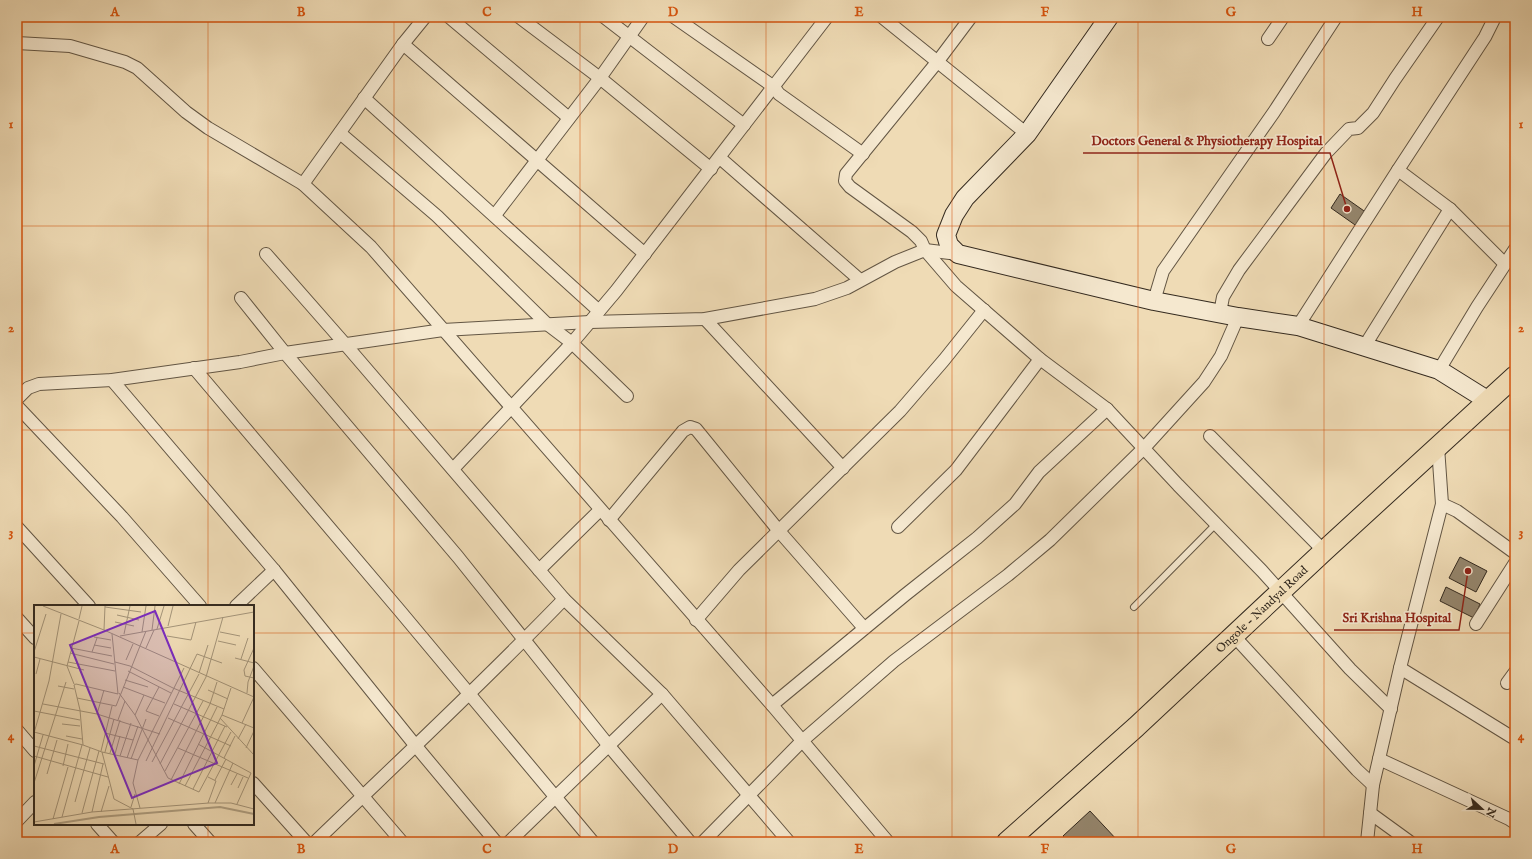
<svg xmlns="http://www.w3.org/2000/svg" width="1532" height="859" font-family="'IM FELL English',serif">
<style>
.building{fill:#95866d;stroke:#342a1f}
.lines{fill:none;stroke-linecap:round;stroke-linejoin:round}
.lane-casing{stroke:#635644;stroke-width:8}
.street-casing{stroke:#635644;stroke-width:14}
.secondary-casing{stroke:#342a1f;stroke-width:20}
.primary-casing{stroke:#342a1f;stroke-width:22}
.lane{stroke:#f5e8cf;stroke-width:6}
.street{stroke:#f5e8cf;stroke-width:12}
.secondary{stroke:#f5e8cf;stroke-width:18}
.primary{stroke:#efdbb5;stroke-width:20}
.grid{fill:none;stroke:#d6540e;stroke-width:1;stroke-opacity:0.55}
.labels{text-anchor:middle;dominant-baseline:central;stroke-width:3.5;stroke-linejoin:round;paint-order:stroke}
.street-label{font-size:12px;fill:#342a1f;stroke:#f5e8cf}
.inset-river{fill:none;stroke:#af9f82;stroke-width:2}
.inset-road{fill:none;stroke:#a49479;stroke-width:1}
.view{fill:#7b2cbf;fill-opacity:0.15;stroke:#7b2cbf;stroke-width:2}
.inset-edge{fill:none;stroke:#342a1f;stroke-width:2}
.leader{fill:none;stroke:#8f2418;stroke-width:1.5}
.callout-dot{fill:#8f2418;stroke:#f5e8cf;stroke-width:1.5}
.callout-label{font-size:13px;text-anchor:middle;font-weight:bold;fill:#8f2418;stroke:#f5e8cf;stroke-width:3.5;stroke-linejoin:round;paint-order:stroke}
.neatline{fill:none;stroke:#d6540e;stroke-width:1.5}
.grid-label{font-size:13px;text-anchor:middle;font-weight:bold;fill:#d6540e}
</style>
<rect width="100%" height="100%" fill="#efdbb5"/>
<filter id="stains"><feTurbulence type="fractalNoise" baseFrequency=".005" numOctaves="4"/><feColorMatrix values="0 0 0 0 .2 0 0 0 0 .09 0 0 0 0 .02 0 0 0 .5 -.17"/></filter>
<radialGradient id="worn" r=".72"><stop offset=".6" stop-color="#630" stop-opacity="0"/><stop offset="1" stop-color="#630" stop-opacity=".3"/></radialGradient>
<g class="building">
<path d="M 1340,194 L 1367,213 L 1358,227 L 1331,208 Z"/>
<path d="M 1460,557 L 1487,571 L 1476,592 L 1449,578 Z"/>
<path d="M 1446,587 L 1480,604 L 1474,618 L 1440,601 Z"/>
<path d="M 1090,811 L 1118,841 L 1117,842 L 1094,842 L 1093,840 L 1091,842 L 1068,842 L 1063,836 Z"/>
</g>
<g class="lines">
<defs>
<path id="lane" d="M 1134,607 L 1216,524"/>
<g id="street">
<path d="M 425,17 L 403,44 L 303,184 L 371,247 L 772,705 L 888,842"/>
<path d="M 449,17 L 569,118"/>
<path d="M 519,17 L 600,78 L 711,169"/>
<path d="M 604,17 L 744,125"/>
<path d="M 674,17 L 774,87 L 779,94 L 863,154"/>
<path d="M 882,17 L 1027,134"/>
<path d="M 971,17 L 938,61 L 846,174 L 845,181 L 850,187 L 912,232 L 921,241 L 925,250 L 956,286 L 1040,359 L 1107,409 L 1178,485 L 1262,571 L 1350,669 L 1391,709"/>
<path d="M 1268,39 L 1283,17"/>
<path d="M 17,43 L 70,46 L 125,62 L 137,68 L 186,112 L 208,128 L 303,184"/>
<path d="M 403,44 L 645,254"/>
<path d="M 364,98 L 599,311"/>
<path d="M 340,133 L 437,216 L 547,324 L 572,343 L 627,396"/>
<path d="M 720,158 L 860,280"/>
<path d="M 1398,170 L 1450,209 L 1505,264"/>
<path d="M 495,215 L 600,78 L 643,17"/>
<path d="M 266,254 L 345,344 L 539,570 L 564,599 L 662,694 L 789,842"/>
<path d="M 241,298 L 285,353 L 458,557 L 609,746 L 690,842"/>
<path d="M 1154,301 L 1163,271 L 1274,112 L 1336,17"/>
<path d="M 1220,313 L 1223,297 L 1239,270 L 1326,153 L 1349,129 L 1358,128 L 1373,113 L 1395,79 L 1438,17"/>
<path d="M 705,319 L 843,468"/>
<path d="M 1298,326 L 1398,170 L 1485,37 L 1495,17"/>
<path d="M 1364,347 L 1450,209"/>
<path d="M 194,368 L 400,611 L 593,842"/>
<path d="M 1439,370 L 1477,307 L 1515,249"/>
<path d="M 112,380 L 274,570 L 415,745 L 496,842"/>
<path d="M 17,399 L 28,388 L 39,384 L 112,380 L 240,362 L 285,353 L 443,330 L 590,322 L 705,319 L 815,299 L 847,288 L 895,262 L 925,250 L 958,254"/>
<path d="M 17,406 L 122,517 L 200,606"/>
<path d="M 1210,436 L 1324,551"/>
<path d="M 453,469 L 572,343 L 616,291 L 827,17"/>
<path d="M 1442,504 L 1457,511 L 1515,553"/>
<path d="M 609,520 L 683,431 L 690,427 L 696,429 L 779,531 L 864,628"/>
<path d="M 17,527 L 89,606"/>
<path d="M 898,527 L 956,470 L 1040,359"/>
<path d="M 539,570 L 600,510"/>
<path d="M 236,606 L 274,570"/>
<path d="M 17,618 L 35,638"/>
<path d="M 696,620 L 739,570 L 900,411 L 944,360 L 984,310"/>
<path d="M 1476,624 L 1515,563"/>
<path d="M 1234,636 L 1357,770 L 1373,785"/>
<path d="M 253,668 L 402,842"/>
<path d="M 1400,668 L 1515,739"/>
<path d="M 1507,683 L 1515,672"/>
<path d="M 772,705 L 905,595 L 977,538 L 1015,504 L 1039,472 L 1107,409"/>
<path d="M 17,730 L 35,751"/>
<path d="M 1379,759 L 1509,819 L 1515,823"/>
<path d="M 253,783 L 306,842"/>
<path d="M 1370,813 L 1410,842"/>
<path d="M 17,821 L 35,802"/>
<path d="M 97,824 L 113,842"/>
<path d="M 194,824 L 210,842"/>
<path d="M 140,842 L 161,824"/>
<path d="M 315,842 C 399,761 484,682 564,599"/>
<path d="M 509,842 L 662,694"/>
<path d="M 703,842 L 802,741 L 894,661 L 1008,575 L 1050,540 L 1144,448 L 1204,382 L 1221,356 L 1238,317"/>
<path d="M 1367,842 L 1373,785 L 1400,668 L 1442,504 L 1438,447"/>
</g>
<path id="secondary" d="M 1109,17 L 1027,134 L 965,198 L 954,215 L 946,235 L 949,245 L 958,254 L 1154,301 L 1238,317 L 1298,326 L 1439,370 L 1487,400"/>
<g id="primary">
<path id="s1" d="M 1007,842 L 1136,727 L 1324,551 L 1515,376"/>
</g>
</defs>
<use href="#lane" class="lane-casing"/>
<use href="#street" class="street-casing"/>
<use href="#secondary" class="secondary-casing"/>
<use href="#primary" class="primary-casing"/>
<use href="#lane" class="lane"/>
<use href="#street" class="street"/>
<use href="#secondary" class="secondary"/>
<use href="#primary" class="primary"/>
</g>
<path class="grid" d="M 208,17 L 208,606M 394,17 L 394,842M 580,17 L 580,842M 766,17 L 766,842M 952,17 L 952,842M 1138,17 L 1138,842M 1324,17 L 1324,842M 17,226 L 1515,226M 17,430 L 1515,430M 17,633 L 35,633M 253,633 L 1515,633M 208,824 L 208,842"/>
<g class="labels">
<g class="street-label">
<text stroke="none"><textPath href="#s1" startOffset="345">Ongole - Nandyal Road</textPath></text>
</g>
</g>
<g transform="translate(34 605)">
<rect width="220" height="220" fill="#efdbb5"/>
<path class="inset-river" d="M 20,219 L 65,212 L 186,202 L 220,209"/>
<path class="inset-road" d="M 9,1 L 70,25 L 220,92M 71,2 L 107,7M 83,10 L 105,15M 45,14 L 48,1M 81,17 L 100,21M 134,21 L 139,1M 123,24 L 130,1M 70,25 L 71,1M 118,25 L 121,1M 108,27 L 112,1M 186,27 L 206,31M 78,29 L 84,89 L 42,79 L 40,80 L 46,105 L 49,140 L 68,147 L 80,194 L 99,204 L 102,219M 90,29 L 96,1M 86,31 L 220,7M 133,31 L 157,35 L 162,17M 60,32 L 77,35M 184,36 L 202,40M 60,40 L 77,43M 37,43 L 78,51M 112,43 L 120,25M 220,43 L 210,65 L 211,71 L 220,73M 0,47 L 12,9M 58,47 L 63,33M 36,48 L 80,59M 0,52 L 50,65M 201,53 L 220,58M 207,54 L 214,33M 92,55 L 99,39M 34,57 L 81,66M 81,57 L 96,61 L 139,83 L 190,104M 94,66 L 137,88M 165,68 L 174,40M 2,69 L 6,54M 91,75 L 114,82M 40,79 L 33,61 L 45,16M 24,81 L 40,84M 89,82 L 131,98M 174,85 L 194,94M 85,88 L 101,110 L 134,173 L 165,187 L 197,127M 213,88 L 214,77 L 220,61M 43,93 L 82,101 L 112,26M 9,99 L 63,109 L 126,129M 140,99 L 193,122M 0,106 L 46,115M 63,109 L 70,85M 101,110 L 110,90M 188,110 L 220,123M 125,111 L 112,106 L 125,82M 134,113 L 197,141M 186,113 L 220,150M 84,115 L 91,96M 208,118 L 220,92M 28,119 L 46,121M 0,127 L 49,140M 0,128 L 15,76 L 27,9M 71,128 L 99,135M 32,131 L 48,134M 204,134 L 212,119M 164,139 L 217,168 L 203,199M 0,141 L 70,159M 144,143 L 214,173M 212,143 L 220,126M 67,146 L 78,101M 68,147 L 104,155 L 150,63M 71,147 L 80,114M 76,148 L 86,115M 81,149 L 86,131M 0,151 L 74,172M 86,151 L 97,118M 93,153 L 104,121M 190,153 L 201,131M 97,154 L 112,114M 104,155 L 99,178 L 106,203M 112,156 L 163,49 L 188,58M 118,157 L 165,69M 126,159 L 172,72 L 189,12M 0,161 L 9,130M 29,161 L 34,139M 131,166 L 169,96M 13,169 L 23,135M 174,172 L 182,176 L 174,198M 137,175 L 176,99 L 183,77M 181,175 L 192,154M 0,178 L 32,77M 145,179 L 183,102M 197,180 L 203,169M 151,181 L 188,110 L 197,83M 204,183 L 209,172M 159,184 L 191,121M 41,197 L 56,143M 181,198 L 199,158M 97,202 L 101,189M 58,207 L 69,159M 67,207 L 75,181M 48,208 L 65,146M 28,212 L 48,140M 19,214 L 34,162M 0,217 L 58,207 L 175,198 L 197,198 L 220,204"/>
<path class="view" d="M 121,6 L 183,158 L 98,193 L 36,40 Z"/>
<rect width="220" height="220" class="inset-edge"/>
</g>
<path class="leader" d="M1347 209L1330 153H1083M1468 571L1459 630H1334"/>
<g class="callout-dot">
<circle cx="1347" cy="209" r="4"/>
<circle cx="1468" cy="571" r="4"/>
</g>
<g class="callout-label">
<text x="1207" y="145">Doctors General &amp; Physiotherapy Hospital</text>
<text x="1397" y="622">Sri Krishna Hospital</text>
</g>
<rect width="1532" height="859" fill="none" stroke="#efdbb5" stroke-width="44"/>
<g transform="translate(1482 809) rotate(112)" stroke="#f5e8cf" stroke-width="3" paint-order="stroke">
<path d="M0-3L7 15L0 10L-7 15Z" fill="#342a1f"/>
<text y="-6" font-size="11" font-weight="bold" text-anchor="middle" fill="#342a1f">N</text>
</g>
<rect x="22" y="22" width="1488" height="815" class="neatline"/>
<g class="grid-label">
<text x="115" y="16">A</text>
<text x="301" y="16">B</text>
<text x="487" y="16">C</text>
<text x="673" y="16">D</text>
<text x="859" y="16">E</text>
<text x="1045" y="16">F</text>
<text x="1231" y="16">G</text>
<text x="1417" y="16">H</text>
<text x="11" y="128">1</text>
<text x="1521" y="128">1</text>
<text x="11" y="332">2</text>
<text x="1521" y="332">2</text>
<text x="11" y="536">3</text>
<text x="1521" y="536">3</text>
<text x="11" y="740">4</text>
<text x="1521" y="740">4</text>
<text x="115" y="853">A</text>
<text x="301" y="853">B</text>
<text x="487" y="853">C</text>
<text x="673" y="853">D</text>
<text x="859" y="853">E</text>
<text x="1045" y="853">F</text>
<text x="1231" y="853">G</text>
<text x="1417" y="853">H</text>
</g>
<rect width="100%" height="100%" filter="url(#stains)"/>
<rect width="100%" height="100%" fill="url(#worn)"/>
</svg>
